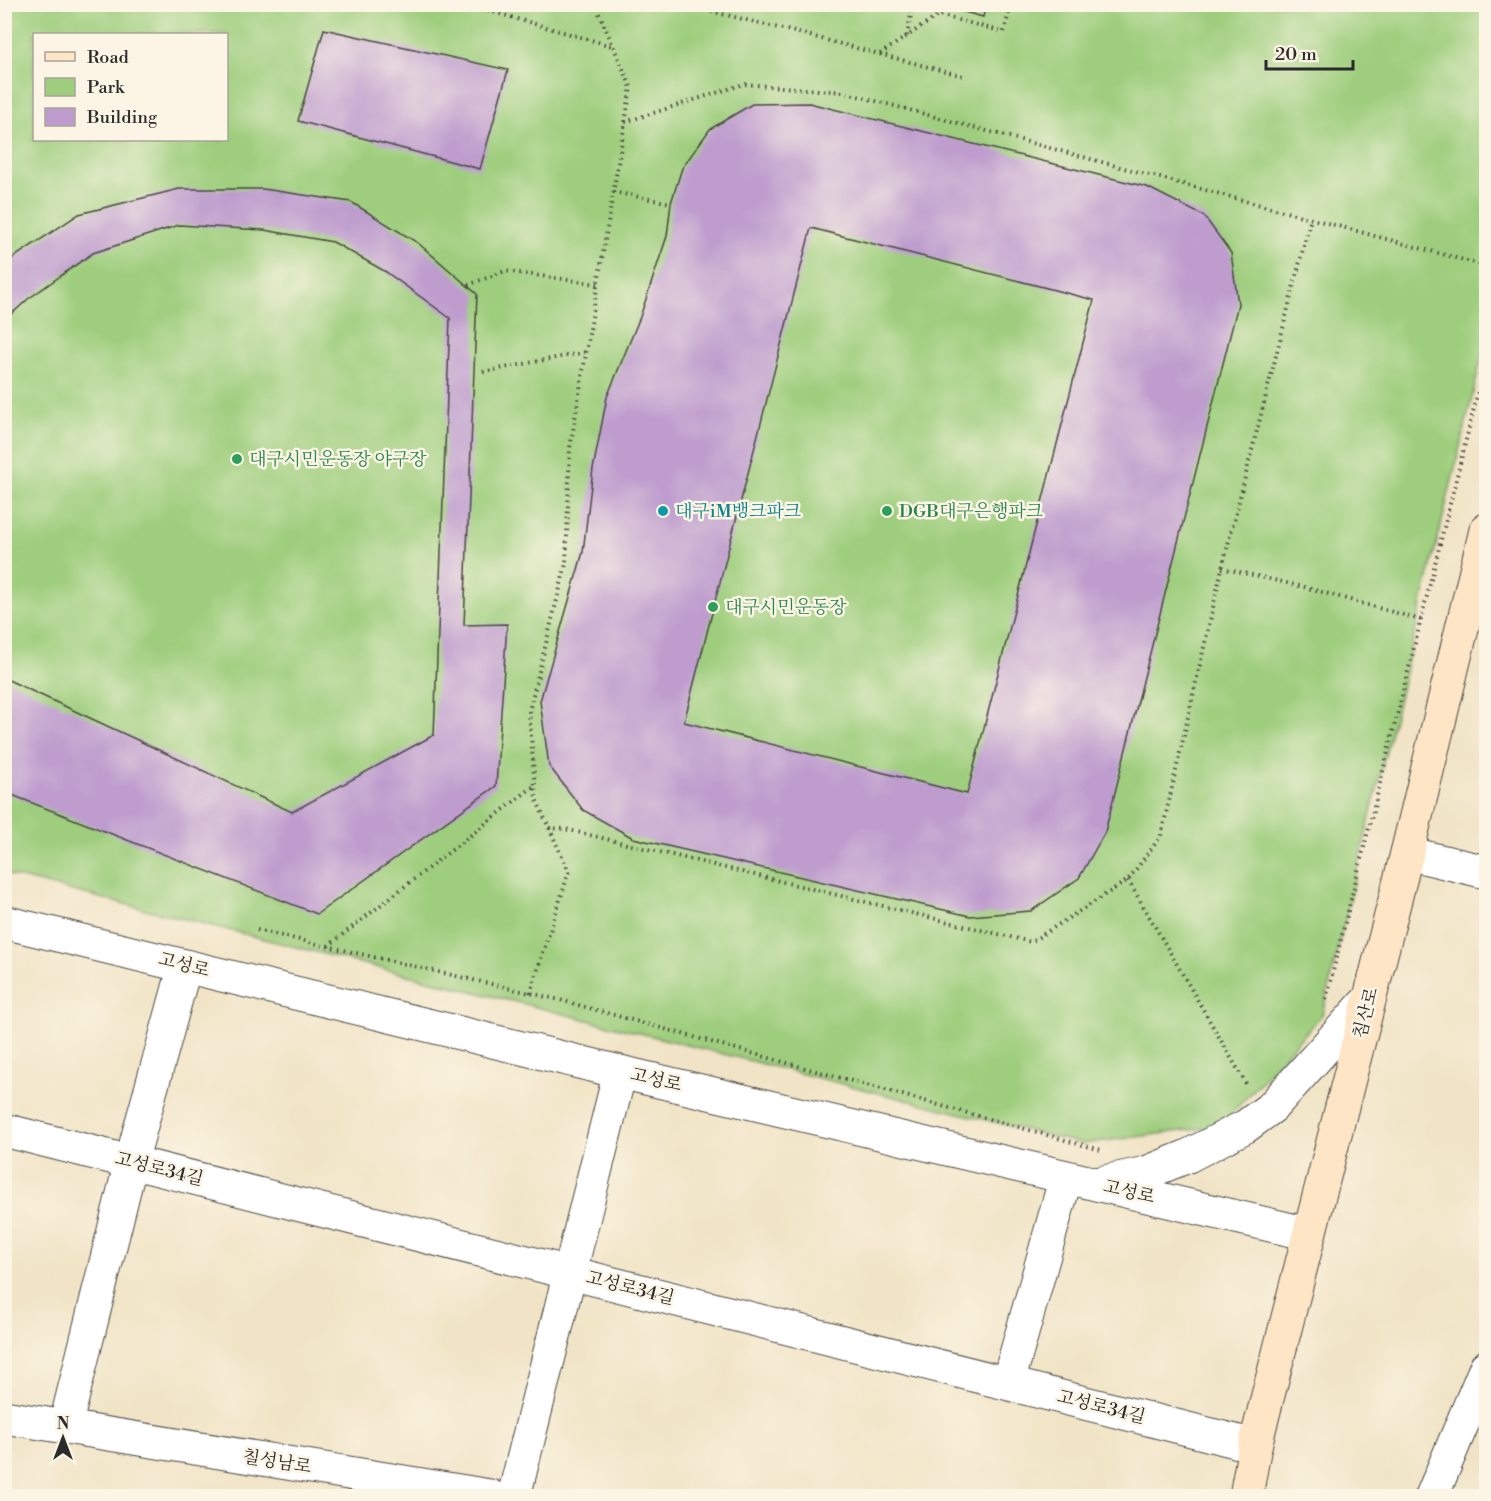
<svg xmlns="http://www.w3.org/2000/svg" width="1491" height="1501" font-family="'Libre Bodoni','Noto Serif KR',serif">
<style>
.green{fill:#9ece7d;stroke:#647c54;stroke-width:1.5;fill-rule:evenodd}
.building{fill:#be9dce;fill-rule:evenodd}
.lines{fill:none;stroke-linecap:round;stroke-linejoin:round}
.minor-casing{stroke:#494742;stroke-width:35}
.tertiary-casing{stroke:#494742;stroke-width:35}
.secondary-casing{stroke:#494742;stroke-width:35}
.path{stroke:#494742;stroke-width:4;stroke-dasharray:1.5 4.5;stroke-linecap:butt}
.minor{stroke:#fff;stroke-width:33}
.tertiary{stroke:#fff;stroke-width:33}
.secondary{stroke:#fde5c5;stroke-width:33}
.leisure-dot{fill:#2e9e5b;stroke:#fcf5e5;stroke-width:2}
.culture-dot{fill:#0f9aa8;stroke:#fcf5e5;stroke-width:2}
.labels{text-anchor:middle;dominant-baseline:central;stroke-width:5;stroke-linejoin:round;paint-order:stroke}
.leisure-label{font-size:18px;fill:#27864d;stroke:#fcf5e5;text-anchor:start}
.culture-label{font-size:18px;fill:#0d838f;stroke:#fcf5e5;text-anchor:start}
.street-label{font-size:18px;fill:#2b2b2b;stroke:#fcf5e5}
</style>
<rect width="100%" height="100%" fill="#fcf5e5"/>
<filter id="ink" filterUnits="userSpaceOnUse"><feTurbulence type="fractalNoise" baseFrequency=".0167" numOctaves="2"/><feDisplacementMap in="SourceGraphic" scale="12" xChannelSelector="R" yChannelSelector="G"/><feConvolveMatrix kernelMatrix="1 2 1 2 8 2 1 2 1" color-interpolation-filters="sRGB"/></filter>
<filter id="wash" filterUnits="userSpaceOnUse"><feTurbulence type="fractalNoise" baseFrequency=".008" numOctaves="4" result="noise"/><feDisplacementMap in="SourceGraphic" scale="24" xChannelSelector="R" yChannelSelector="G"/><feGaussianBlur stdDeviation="1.35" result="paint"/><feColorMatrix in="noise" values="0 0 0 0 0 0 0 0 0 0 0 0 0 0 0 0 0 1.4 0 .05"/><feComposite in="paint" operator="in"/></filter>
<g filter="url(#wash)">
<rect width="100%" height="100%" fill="#f1e4c6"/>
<path class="green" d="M 4,5 L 1486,5 L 1486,340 L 1322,1015 L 1220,1126 L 1082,1144 L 5,874 ZM 34,34 L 226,34 L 226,140 L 34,140 Z"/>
<g id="blocks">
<g class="building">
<path d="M 938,5 L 986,5 L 983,17 Z"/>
<path d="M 324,29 L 508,70 L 480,169 L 298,121 Z"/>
<path d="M 809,103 L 1147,187 L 1204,216 L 1231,253 L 1238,304 L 1105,832 L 1079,878 L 1031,911 L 970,916 L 633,838 L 583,810 L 549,766 L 540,701 L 583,552 L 593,469 L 607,397 L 640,317 L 667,236 L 671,203 L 682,168 L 710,129 L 752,104 ZM 811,228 L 1094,300 L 967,794 L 684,722 Z"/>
<path d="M 179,189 L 263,189 L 351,202 L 418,243 L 477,294 L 464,625 L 507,624 L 496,786 L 317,914 L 4,792 L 4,678 L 292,812 L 434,735 L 450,318 L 386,272 L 333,242 L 264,230 L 179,225 L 93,253 L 28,299 L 4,321 L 4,264 L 79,214 Z"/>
</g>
</g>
</g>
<g filter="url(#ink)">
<use href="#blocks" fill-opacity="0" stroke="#494742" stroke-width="1.5"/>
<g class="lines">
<defs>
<g id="minor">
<path d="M 4,1130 L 1255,1446"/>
<path d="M 1008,1383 L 1066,1177"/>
<path d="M 65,1427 L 131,1162 L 185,966"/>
<path d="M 514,1496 L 620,1072"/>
<path d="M 1432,1496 L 1486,1367"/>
</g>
<g id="tertiary">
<path d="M 1407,853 L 1486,872"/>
<path d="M 4,922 L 620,1072 L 1309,1234"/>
<path d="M 1104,1182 L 1146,1173 L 1188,1156 L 1246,1126 L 1272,1107 L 1369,999"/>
<path d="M 4,1417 L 490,1496"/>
</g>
<path id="secondary" d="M 1246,1496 L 1255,1446 L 1407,853 L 1486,530"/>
</defs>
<use href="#minor" class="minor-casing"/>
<use href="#tertiary" class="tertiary-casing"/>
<use href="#secondary" class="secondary-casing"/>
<g class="path">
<path d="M 465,4 L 612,46"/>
<path d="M 682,4 L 799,33 L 963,76"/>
<path d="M 907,36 L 913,4"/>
<path d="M 880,54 L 939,15 L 1004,32 L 1011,4"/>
<path d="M 625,122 L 744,84 L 843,92 L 1486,266"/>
<path d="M 613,192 L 671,203"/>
<path d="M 468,285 L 505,271 L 598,284"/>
<path d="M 483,372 L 586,352"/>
<path d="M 1222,568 L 1304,587 L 1421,620"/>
<path d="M 549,828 L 565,829 L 1031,942 L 1128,880 L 1161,836 L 1222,568 L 1311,218"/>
<path d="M 1128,880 L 1248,1087"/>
<path d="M 257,930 L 560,1000 L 1101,1150"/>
<path d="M 328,946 L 534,786"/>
<path d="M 530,993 L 569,872 L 536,799 L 529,711 L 566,564 L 570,448 L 631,87 L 595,4"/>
<path d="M 1326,999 L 1486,360"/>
</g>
<use href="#minor" class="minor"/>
<use href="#tertiary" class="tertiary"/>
<use href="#secondary" class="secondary"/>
</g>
</g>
<g class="leisure-dot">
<circle cx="237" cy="459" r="6"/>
<circle cx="887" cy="511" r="6"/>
<circle cx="713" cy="607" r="6"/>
</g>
<circle class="culture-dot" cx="663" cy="511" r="6"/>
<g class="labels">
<g class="leisure-label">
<text x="249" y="459">대구시민운동장 야구장</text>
<text x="899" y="511">DGB대구은행파크</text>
<text x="725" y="607">대구시민운동장</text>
</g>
<g class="culture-label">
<text x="675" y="511">대구iM뱅크파크</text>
</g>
<g class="street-label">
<text transform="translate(184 965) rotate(14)">고성로</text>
<text transform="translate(1366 1013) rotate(-76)">침산로</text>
<text transform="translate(656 1080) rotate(13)">고성로</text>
<text transform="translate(159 1169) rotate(14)">고성로34길</text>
<text transform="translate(1129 1192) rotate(13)">고성로</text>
<text transform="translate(630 1288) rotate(14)">고성로34길</text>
<text transform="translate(1101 1407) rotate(14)">고성로34길</text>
<text transform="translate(277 1462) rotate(9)">칠성남로</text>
</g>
</g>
<rect width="1491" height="1501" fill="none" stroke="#fcf5e5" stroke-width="24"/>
<rect x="33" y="33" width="195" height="108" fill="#fcf5e5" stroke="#a8a49b" stroke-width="1.5"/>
<rect x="45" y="52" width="30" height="9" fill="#fde5c5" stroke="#a8a49b" stroke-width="1.5"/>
<text x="87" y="63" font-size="18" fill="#2b2b2b">Road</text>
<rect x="45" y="78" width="30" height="18" fill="#9ece7d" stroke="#a8a49b" stroke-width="1.5"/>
<text x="87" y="93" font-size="18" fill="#2b2b2b">Park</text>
<rect x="45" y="108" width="30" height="18" fill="#be9dce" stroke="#a8a49b" stroke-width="1.5"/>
<text x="87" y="123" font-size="18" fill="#2b2b2b">Building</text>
<g transform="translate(63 1438)" stroke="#fcf5e5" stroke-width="4.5" paint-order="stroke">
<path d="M0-4.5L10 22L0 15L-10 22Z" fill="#2b2b2b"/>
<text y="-9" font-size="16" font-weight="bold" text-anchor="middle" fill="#2b2b2b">N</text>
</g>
<path d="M1266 60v9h87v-9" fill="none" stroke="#2b2b2b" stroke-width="3"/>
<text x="1275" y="60" font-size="18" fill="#2b2b2b" stroke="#fcf5e5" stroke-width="4.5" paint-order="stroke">20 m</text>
</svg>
